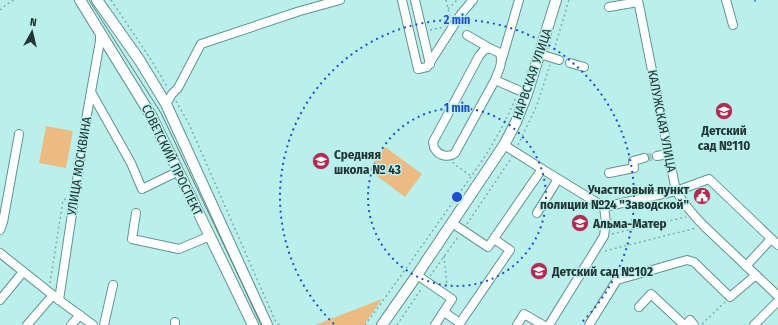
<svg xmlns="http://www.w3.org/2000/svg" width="778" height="325" font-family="'Fira Sans Condensed',sans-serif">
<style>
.green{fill:#ecbb82}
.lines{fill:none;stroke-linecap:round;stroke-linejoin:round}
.stream{stroke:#5597db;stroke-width:2}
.minor-tunnel{stroke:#9bcbc7;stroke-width:8;stroke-dasharray:8 4;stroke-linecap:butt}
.minor-casing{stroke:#609490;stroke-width:10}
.major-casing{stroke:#609490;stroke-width:12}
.path{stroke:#83adaa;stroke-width:1.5;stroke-dasharray:2 3;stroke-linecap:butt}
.minor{stroke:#fff;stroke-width:8}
.major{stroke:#fff;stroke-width:10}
.tram{stroke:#5e807e;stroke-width:1}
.ring{fill:none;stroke:#1d4ed8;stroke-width:2;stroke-dasharray:2 4}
.labels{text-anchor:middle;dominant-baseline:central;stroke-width:3;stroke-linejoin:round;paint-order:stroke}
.street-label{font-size:13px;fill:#203534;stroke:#baf0ec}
.poi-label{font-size:13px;font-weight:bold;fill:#203534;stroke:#baf0ec;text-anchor:start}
.centre{fill:#1d4ed8;stroke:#baf0ec;stroke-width:2}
.ring-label{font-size:12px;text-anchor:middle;font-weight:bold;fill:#1d4ed8;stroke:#baf0ec;stroke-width:3;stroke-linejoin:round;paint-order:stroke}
</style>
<rect width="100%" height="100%" fill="#baf0ec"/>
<g class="green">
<path d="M 46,126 L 73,131 L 66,168 L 39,163 Z"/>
<path d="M 385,147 L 422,174 L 405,197 L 369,170 Z"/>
<path d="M 382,299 L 364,325 L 315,325 Z"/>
</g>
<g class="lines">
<path class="stream" d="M 755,0 L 755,1"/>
<path class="minor-tunnel" d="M 644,158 L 657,156"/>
<defs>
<g id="minor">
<path d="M 402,0 L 418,69 L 427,67 L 461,14 L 473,0"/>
<path d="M 415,0 L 430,64"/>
<path d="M 638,0 L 676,191 C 684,204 693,215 704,226 L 778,296"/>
<path d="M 726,0 L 733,25"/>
<path d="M 609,7 L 638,2"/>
<path d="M 467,35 L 491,49"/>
<path d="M 485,49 L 491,49 L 500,53 C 503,64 499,69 495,80 L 455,153 C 449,158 439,156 435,149 C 433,147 434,144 433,142 L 479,56 Z"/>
<path d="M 540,54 L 559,60"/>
<path d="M 502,59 L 519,0"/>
<path d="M 570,63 L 584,67"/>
<path d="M 495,80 L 527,94"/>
<path d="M 91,92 L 131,163 L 142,189 L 179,171"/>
<path d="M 166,104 L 172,94 L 178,88 L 201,44 L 300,11 L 340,0"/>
<path d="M 504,145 L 542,169 L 604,207 L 676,191 L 709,179 L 778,245"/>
<path d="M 657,156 L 668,154"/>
<path d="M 609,173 L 634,168 L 633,161 L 644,158"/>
<path d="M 136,213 L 132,239 L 179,249 L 210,236"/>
<path d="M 537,213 L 558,179"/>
<path d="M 452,223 L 488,247 L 542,169"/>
<path d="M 0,230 L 3,222 L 19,134"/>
<path d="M 0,253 L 59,300 L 93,325"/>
<path d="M 746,266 L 771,239"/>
<path d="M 417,275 L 452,299 L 435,325"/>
<path d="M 0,300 L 23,272"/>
<path d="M 59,300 L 87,114 L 100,41 L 100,32"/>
<path d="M 639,307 L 651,294 L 684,325"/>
<path d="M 444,312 L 460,323 L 510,250 L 494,239"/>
<path d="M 27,325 L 53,295"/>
<path d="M 71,325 L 80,315"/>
<path d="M 104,325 L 113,285"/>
<path d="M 175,325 L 175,322"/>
<path d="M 517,325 L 524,314 L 543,325"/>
<path d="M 549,325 L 604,236 L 606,222 L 604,207"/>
<path d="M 589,325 L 617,280 L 687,260 L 694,262 L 730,297 L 756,275"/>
<path d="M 686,325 L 690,320 L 694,325"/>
<path d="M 754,325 L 778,301"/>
</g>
<g id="major">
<path d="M 80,0 L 152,117 L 253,325"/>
<path d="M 97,0 L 140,61 L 166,104 L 267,325"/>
<path d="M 382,325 L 417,275 L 504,145 L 516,122 L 527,94 L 556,0"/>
</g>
</defs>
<use href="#minor" class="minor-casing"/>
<use href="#major" class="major-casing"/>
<g class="path">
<path d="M 111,0 L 152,61 L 168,88"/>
<path d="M 446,0 L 450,17"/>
<path d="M 448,9 L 457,0"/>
<path d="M 0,10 L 7,4 L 14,0"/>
<path d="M 430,30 L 444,27"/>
<path d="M 554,50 L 569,0"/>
<path d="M 176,101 L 189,124 L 275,320 L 279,325"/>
<path d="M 518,145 L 537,105 L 550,65"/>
<path d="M 453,162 L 454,164 L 471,176"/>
<path d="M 467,224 L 512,157"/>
<path d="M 612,234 L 686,217"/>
<path d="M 605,251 L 696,228"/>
<path d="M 444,256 L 447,286"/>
<path d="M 430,276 L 458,237"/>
<path d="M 50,283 L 63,200 L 66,199"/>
<path d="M 702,324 L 725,302"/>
<path d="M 365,325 C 394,286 422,246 450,206 C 476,170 499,139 516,97"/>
<path d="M 397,325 L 422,288"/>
</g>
<use href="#minor" class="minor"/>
<use href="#major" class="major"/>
<path class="tram" d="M 89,0 L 161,113 L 262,325"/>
</g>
<g class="ring">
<circle cx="457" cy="197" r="89"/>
<path d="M334 324A177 177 0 1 1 580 324"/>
</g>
<defs>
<symbol id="school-disc" viewBox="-11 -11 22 22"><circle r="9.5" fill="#b8284f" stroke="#baf0ec"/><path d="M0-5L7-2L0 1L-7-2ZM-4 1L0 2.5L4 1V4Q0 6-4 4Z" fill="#fff"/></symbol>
<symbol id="civic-disc" viewBox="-11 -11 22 22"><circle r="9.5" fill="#b8284f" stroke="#baf0ec"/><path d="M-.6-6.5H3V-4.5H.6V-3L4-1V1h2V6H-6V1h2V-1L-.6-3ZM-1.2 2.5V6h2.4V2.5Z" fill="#fff"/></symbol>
</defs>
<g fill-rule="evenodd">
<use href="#school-disc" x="714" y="101" width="20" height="20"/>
<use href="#school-disc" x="311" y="151" width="20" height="20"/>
<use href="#civic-disc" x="692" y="186" width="20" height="20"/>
<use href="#school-disc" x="570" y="213" width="20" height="20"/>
<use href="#school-disc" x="529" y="261" width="20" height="20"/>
</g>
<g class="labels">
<g class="street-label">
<text transform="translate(532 74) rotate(-71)">НАРВСКАЯ УЛИЦА</text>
<text transform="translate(662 121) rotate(79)">КАЛУЖСКАЯ УЛИЦА</text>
<text transform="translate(172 160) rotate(64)">СОВЕТСКИЙ ПРОСПЕКТ</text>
<text transform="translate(79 166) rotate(-81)">УЛИЦА МОСКВИНА</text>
</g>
<g class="poi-label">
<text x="724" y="130" text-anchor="middle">Детский<tspan x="724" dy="15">сад №110</tspan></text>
<text x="334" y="154">Средняя<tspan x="334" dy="15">школа № 43</tspan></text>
<text x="689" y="189" text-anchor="end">Участковый пункт<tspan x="689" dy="15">полиции №24 "Заводской"</tspan></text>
<text x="593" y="223">Альма-Матер</text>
<text x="552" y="271">Детский сад №102</text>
</g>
</g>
<circle cx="457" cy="197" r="6" class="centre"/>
<g class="ring-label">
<text x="457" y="24">2 min</text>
<text x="457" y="112">1 min</text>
</g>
<g transform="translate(32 32) rotate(8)" stroke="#baf0ec" stroke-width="3" paint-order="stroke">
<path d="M0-3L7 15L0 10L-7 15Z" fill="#203534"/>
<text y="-6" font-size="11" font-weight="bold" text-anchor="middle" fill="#203534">N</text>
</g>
</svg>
